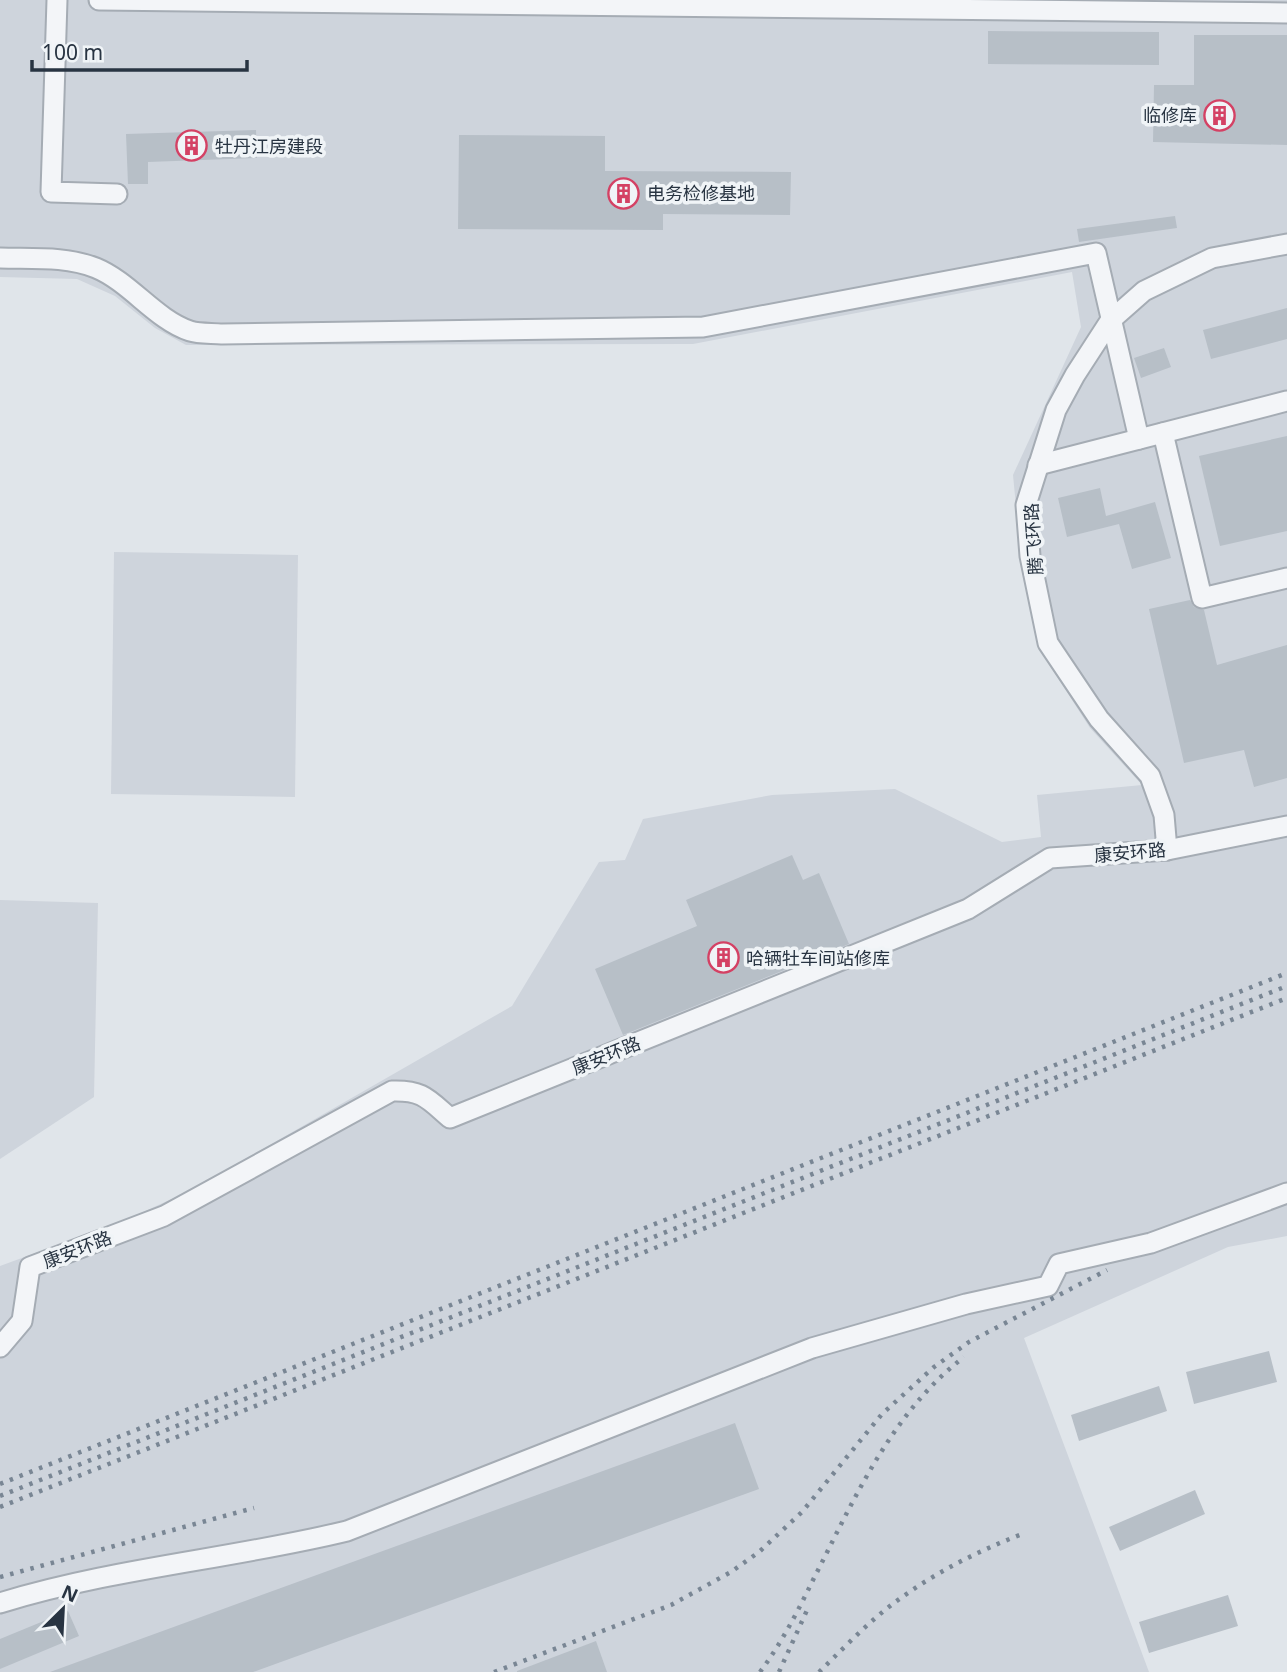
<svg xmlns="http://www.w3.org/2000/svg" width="1287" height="1672" font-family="'Noto Sans','Noto Sans SC',sans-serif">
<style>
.built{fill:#ced4dc}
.building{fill:#b7bfc7}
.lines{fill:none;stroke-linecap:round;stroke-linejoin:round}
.minor-casing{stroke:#a5acb4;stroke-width:23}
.minor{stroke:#f3f5f8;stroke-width:19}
.rail{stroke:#798694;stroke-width:4.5;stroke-dasharray:3.5 7;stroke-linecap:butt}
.labels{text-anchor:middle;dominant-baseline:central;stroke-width:7;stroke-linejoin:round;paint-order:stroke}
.poi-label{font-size:18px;fill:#283442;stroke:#f0f4f7;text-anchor:start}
.street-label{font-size:18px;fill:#283442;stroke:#f0f4f7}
</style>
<rect width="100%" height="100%" fill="#e0e5ea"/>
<g class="built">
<path d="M 0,0 L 1287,0 L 1287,1236 L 1228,1247 L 1024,1338 L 1149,1672 L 0,1672 L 0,1266 L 128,1219 L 191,1190 L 512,1006 L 599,862 L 625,860 L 643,819 L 772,795 L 895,789 L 1002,842 L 1041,837 L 1037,795 L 1142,785 L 1090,728 L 1040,650 L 1020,548 L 1013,475 L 1081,327 L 1072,272 L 693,344 L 186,345 L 155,328 L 115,296 L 77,279 L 0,277 Z"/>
<path d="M 114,552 L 298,555 L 295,797 L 111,794 Z"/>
<path d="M 0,900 L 98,903 L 94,1097 L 0,1159 Z"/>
</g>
<g class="building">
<path d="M 988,31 L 1159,32 L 1159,65 L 988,64 Z"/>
<path d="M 1194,35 L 1287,35 L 1287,145 L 1153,142 L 1154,85 L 1194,85 Z"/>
<path d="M 256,130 L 257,158 L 148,162 L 148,184 L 128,184 L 126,134 Z"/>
<path d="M 459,135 L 605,136 L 605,171 L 791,172 L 790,215 L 663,214 L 663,230 L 458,229 Z"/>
<path d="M 1175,216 L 1177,228 L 1079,242 L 1077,229 Z"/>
<path d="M 1287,308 L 1287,339 L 1211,359 L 1203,330 Z"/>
<path d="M 1164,348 L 1171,367 L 1141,378 L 1134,358 Z"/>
<path d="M 1287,436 L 1287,531 L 1220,546 L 1199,456 Z"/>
<path d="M 1100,488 L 1106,516 L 1155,502 L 1171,558 L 1132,569 L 1119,524 L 1067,537 L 1058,498 Z"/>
<path d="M 1190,600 L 1194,607 L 1204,610 L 1217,665 L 1287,645 L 1287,778 L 1254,787 L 1244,750 L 1184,763 L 1149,609 Z"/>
<path d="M 792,855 L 803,880 L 819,873 L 849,944 L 623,1035 L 595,969 L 697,926 L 686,900 Z"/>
<path d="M 1269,1351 L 1277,1382 L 1194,1404 L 1186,1372 Z"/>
<path d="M 1159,1386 L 1167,1411 L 1079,1441 L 1071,1415 Z"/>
<path d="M 735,1423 L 759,1489 L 253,1672 L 50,1672 Z"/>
<path d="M 1195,1490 L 1205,1514 L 1120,1551 L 1109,1527 Z"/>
<path d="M 1228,1595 L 1238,1626 L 1149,1653 L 1139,1622 Z"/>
<path d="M 68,1611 L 79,1636 L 0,1669 L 0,1639 Z"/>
<path d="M 596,1641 L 607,1672 L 517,1672 L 517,1671 Z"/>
</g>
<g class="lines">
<defs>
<g id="minor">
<path d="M 57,0 L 51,192 L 117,194"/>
<path d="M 99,0 L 1287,13"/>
<path d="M 0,258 C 32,259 66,256 96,268 C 130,282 156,320 190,331 C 199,334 212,333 222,334 L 703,327 L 1096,253 L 1139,439"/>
<path d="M 1163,433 L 1202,598 L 1287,578"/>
<path d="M 1038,465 L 1287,401"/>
<path d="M 1167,850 L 1164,815 L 1150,776 L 1099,719 L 1048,643 L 1030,556 L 1026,505 L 1056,410 L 1075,375 L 1110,321 L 1144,291 L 1212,258 L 1287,244"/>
<path d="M 0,1347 L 22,1321 L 30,1267 L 164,1216 L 392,1091 C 423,1090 428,1099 450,1118 L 968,909 L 1050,858 L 1167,850 L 1287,826"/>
<path d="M 0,1603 C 113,1568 232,1559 347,1531 L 812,1348 L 966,1304 L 1048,1286 L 1059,1264 L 1151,1243 L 1287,1193"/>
</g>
</defs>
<use href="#minor" class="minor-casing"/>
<use href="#minor" class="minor"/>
<g class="rail">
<path d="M 0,1484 L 1287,973"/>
<path d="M 0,1496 L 1287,986"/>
<path d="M 0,1507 L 1287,998"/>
<path d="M 0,1577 L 254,1508"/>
<path d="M 494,1672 L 671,1605 L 731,1572 L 759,1552 L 802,1512 L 882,1414 L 934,1367 L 969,1342 L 1107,1270"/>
<path d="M 760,1672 C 781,1644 798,1611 813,1580 C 854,1500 891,1413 964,1357"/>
<path d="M 779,1672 L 808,1608"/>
<path d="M 819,1672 C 843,1649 867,1623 894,1603 C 934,1573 976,1552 1022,1534"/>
</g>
</g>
<defs>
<symbol id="building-ring" viewBox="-11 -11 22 22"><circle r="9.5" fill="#f0f4f7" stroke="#d44164" stroke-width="1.5"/><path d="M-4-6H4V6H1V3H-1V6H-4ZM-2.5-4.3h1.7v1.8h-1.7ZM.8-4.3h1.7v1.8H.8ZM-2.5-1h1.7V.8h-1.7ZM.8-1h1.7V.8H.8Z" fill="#d44164"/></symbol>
</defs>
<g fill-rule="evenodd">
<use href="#building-ring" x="1202" y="98" width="35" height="35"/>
<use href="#building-ring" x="174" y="128" width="35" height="35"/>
<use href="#building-ring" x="606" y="176" width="35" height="35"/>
<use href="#building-ring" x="706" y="940" width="35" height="35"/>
</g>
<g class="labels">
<g class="poi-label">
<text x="1197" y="115" text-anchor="end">临修库</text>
<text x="215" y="146">牡丹江房建段</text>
<text x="647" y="193">电务检修基地</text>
<text x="746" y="958">哈辆牡车间站修库</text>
</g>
<g class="street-label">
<text transform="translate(1033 539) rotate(-94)">腾飞环路</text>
<text transform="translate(1130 852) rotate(-5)">康安环路</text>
<text transform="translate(606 1055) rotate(-22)">康安环路</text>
<text transform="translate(77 1249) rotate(-21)">康安环路</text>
</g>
</g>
<g transform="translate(63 1609) rotate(24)" stroke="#f0f4f7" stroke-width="5" paint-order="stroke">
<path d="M0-5L12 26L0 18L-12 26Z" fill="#283442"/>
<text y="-10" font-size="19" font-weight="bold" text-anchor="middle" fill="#283442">N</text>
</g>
<path d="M32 60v10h215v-10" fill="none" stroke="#283442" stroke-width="3.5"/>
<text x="42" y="60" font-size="21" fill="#283442" stroke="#f0f4f7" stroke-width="5" paint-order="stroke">100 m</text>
</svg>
